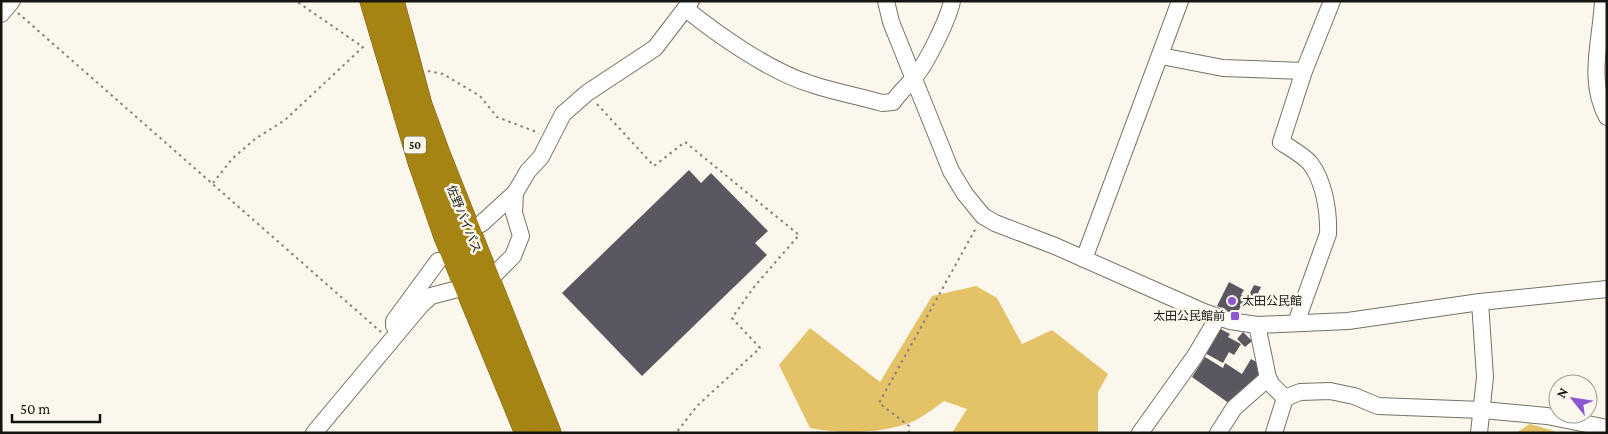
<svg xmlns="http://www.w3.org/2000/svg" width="1608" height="434" font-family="'Crimson Pro','Noto Sans JP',serif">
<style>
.forest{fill:#e4c368}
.building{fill:#5a5760}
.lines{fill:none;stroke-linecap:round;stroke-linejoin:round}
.minor-casing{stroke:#757268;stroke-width:18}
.highway-casing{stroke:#745d12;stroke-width:25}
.path{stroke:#84817a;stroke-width:2;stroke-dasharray:2.5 4;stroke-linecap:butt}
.minor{stroke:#fff;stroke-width:16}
.highway{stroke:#a68413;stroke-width:24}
.poi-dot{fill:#8c57cf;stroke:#fbf7ec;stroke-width:2}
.labels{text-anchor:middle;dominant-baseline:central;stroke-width:5;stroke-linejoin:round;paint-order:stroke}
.shield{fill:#fbf7ec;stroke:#5b5953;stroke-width:1}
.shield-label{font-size:11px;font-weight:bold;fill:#161511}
.street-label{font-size:12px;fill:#161511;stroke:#fbf7ec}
.poi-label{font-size:12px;fill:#161511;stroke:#fbf7ec;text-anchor:start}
</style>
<rect width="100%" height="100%" fill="#fbf7ec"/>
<g class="forest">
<path d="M 976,286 L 997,298 L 1022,344 L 1052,330 L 1108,374 L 1098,392 L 1098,433 L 952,433 L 967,409 L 944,401 C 934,408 923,417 912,422 C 880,434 843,434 810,428 L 779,365 L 810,328 L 880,382 L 932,296 Z"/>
<path d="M 1530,424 L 1554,431 L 1556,433 L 1516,433 Z"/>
</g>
<g class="building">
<path d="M 689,170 L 701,183 L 711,173 L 768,231 L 755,243 L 767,255 L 642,376 L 562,293 Z"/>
<path d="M 1229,282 L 1244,290 L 1241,295 L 1246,297 L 1236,315 L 1217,306 Z"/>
<path d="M 1254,285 L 1261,287 L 1257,295 L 1262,297 L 1260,302 L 1256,300 L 1255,303 L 1247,299 Z"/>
<path d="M 1217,327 L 1230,334 L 1228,337 L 1241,344 L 1234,355 L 1229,352 L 1223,363 L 1203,352 Z"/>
<path d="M 1243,332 L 1252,341 L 1245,347 L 1237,339 Z"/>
<path d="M 1205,357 L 1223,368 L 1225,363 L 1242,374 L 1251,359 L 1260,364 L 1259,375 L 1230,404 L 1192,377 Z"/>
</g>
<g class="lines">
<defs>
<g id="minor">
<path d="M 886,1 L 891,22 L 951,171 L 965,194 L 983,216 L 995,223 L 1055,246 L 1204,312 L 1230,321 L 1257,325 L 1348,321 L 1480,302 L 1607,289"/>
<path d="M 1603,1 C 1601,42 1587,80 1607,117"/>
<path d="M 686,9 C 718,35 771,72 811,84 C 834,92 859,96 882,103 L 893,102 C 899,93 906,87 913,79 C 926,65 948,20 952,1"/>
<path d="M 1,14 L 12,1"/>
<path d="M 1161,56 L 1223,68 L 1304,71"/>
<path d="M 481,224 L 515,193"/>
<path d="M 1084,259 L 1180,1"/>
<path d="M 1296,323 L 1328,234 C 1329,211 1324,181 1310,163 C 1303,155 1290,148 1281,142 L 1304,71 L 1332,1"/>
<path d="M 394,326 L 394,321 L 438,261"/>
<path d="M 1268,378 L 1272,385 L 1285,398 L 1300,392 L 1330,391 L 1354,396 L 1378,406 L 1482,410 L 1547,416 L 1607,428"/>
<path d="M 314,433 L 421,305 L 431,296 L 488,281 L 513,256 L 521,236 L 514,213 L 515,193 L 528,171 L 541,157 L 563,114 L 587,93 L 655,48 L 691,1"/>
<path d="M 1140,433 L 1195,356 L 1218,317"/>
<path d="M 1218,433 L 1234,408 L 1268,378 L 1257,325"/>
<path d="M 1274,433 L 1285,398"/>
<path d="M 1479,433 L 1485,377 L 1480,302"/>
</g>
<g id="highway">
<path d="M 372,1 L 420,162 L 445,234 L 527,433"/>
<path d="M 392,1 L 420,105 L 438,154 L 549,433"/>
</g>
</defs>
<use href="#minor" class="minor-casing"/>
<use href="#highway" class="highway-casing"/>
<g class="path">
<path d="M 18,13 L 381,332"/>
<path d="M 428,71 L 443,74 L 480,96 L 497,117 L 539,133"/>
<path d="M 597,104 L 654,166 L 685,142 L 799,235 L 754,287 L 732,318 L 760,348 L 697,406 L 676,433"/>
<path d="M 213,183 L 232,159 L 255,139 L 285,120 L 363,47 L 296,1"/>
<path d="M 909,433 L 909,426 L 879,403 L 976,228"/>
</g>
<use href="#minor" class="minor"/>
<use href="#highway" class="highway"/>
</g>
<g class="poi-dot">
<circle cx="1232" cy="301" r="5"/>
<rect x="1230" y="311" width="10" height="10" rx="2.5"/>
</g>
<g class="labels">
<rect class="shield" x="404" y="136.5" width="22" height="17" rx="4"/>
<g class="shield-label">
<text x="415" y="145">50</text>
</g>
<g class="street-label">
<text transform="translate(464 219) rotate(68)">佐野バイパス</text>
</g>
<g class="poi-label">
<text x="1242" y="301">太田公民館</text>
<text x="1225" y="316" text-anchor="end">太田公民館前</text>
</g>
</g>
<rect width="1608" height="434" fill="none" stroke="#161511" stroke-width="5"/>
<g transform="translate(1573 399) rotate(300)"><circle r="24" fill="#fbf7ec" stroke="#9f9d94"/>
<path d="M0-4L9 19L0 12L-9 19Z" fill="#8c57cf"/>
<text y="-8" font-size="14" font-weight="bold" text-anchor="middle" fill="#161511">N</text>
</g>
<path d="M12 414v8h88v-8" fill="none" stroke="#161511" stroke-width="2.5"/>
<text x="20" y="414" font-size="15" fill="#161511" stroke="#fbf7ec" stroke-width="4" paint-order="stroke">50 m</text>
</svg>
